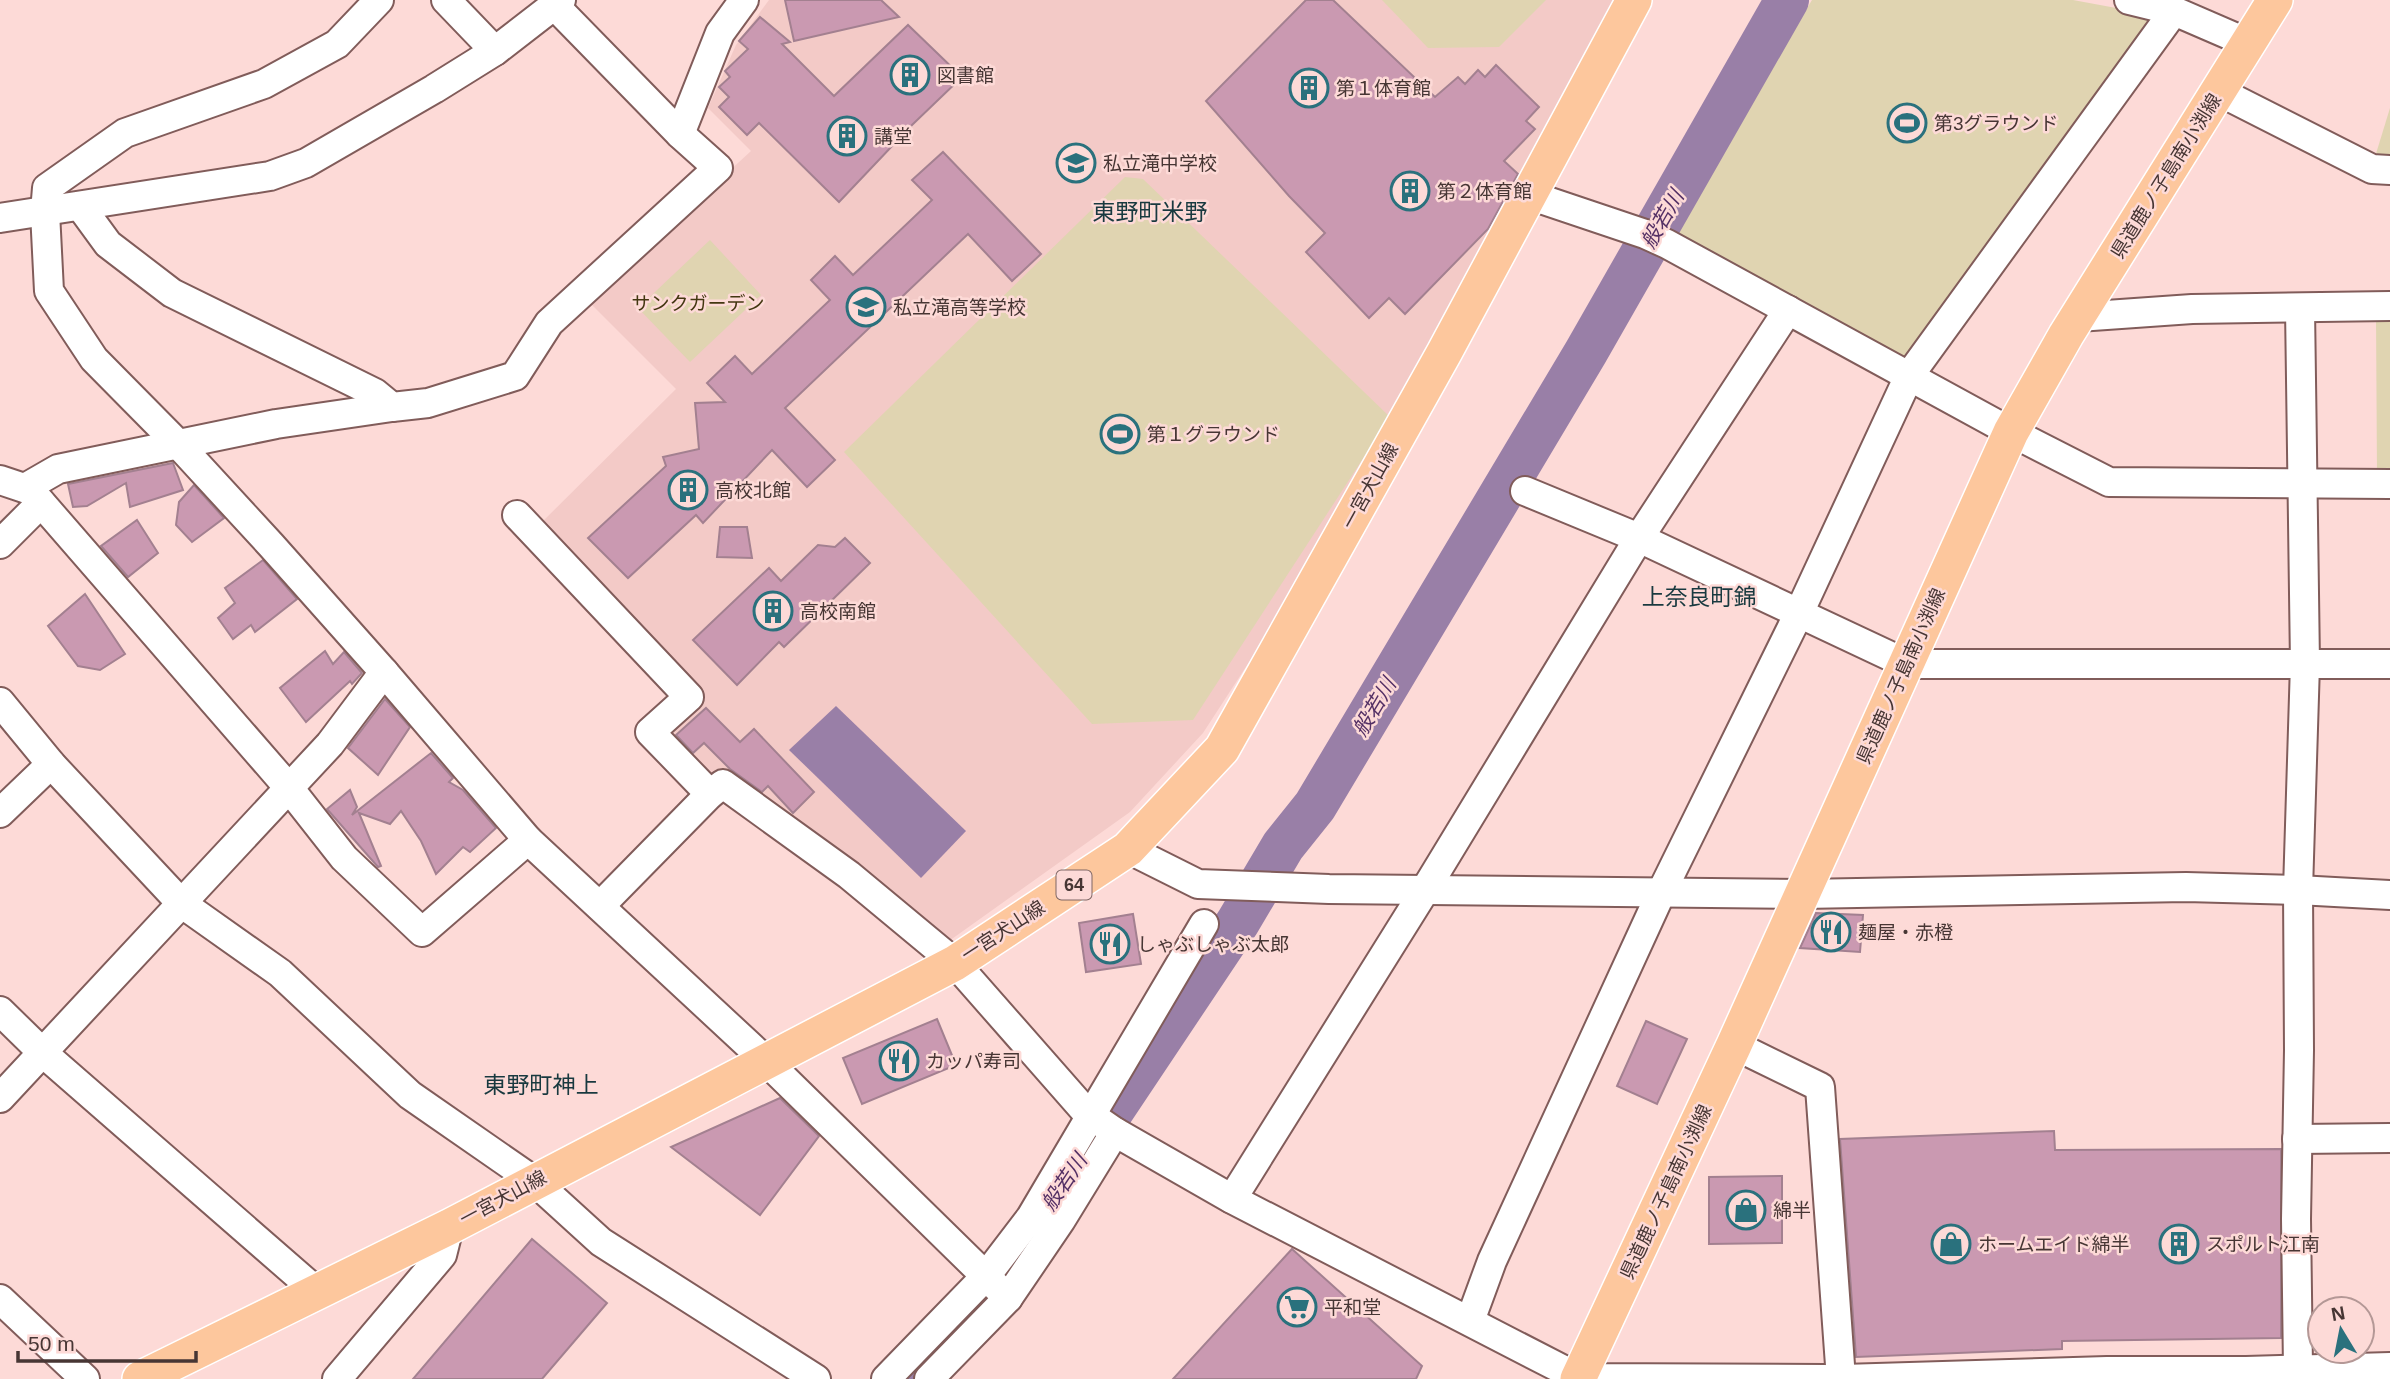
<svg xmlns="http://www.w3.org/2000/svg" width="2390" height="1379" font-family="Arial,'Noto Sans JP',sans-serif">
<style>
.built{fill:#f3cac7}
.green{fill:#e0d4b1}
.water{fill:#997fa7}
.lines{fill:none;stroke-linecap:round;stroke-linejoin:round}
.river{stroke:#997fa7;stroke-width:44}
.building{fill:#ca99b1;stroke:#a38090;stroke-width:2}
.minor-casing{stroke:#815c5a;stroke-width:32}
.major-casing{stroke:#fff;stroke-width:38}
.minor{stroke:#fff;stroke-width:28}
.major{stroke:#fdc79d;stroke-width:35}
.labels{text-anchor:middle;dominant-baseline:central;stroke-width:5;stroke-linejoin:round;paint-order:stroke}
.shield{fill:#fddad7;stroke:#7e6765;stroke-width:2}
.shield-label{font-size:18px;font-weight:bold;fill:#473634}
.poi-label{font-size:19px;fill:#473634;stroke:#fddad7;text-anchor:start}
.street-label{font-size:19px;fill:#473634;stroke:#fddad7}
.park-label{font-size:19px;fill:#433711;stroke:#fddad7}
.water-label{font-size:21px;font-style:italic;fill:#543065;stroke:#fddad7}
.quarter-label{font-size:23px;fill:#18393f;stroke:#fddad7}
</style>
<rect width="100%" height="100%" fill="#fddad7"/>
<path class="built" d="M 769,0 L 1629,0 L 1281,613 L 1203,733 L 1130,812 L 949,941 L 711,784 L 657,734 L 694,699 L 538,526 L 676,389 L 588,301 L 751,151 L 708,108 L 736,45 Z"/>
<g class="green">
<path d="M 1382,0 L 1546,0 L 1499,47 L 1428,48 Z"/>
<path d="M 1812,0 L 2073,0 L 2154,15 L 1905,359 L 1673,231 Z"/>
<path d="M 2390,108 L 2390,158 L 2375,157 Z"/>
<path d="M 1125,177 L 1143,179 L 1390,417 L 1193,720 L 1092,724 L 844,452 Z"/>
<path d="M 710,240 L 761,295 L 690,362 L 638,308 Z"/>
<path d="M 2376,316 L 2390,316 L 2390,474 L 2377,474 Z"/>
</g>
<path class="water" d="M 836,706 L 966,831 L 921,878 L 789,750 Z"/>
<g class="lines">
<g class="river">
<path d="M 1077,1163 L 1238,922 L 1283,846 L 1315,806 L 1586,352 L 1787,0"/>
<path d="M 907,1379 L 976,1305 L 991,1286"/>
</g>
</g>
<g class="building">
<path d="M 785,0 L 881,0 L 899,17 L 794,41 Z"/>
<path d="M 1306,0 L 1333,0 L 1435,97 L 1458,77 L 1465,84 L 1478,70 L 1485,77 L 1496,65 L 1539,107 L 1526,121 L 1535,129 L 1504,161 L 1518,174 L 1488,229 L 1405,314 L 1389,298 L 1369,318 L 1306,252 L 1325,233 L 1289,196 L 1206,101 Z"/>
<path d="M 760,17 L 790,42 L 782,44 L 834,96 L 908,25 L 962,77 L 912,125 L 839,202 L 759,123 L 747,135 L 719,107 L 729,97 L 719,87 L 730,77 L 725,71 L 748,49 L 739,41 Z"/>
<path d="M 943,152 L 1041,254 L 1012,281 L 968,234 L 785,408 L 835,460 L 807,487 L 772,450 L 703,523 L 696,515 L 628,578 L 588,538 L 666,466 L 663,457 L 699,449 L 695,403 L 725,402 L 707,383 L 735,356 L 752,374 L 830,300 L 811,280 L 835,256 L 853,275 L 932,200 L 912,180 Z"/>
<path d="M 173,463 L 183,490 L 130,507 L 126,483 L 87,506 L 73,507 L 68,484 Z"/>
<path d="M 194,485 L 224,518 L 192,542 L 176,525 L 179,502 Z"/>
<path d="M 137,520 L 158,553 L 128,577 L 101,546 Z"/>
<path d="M 720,527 L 747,527 L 752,558 L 717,557 Z"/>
<path d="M 845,538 L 870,563 L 784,647 L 779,642 L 737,685 L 693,640 L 769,568 L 781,581 L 818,545 L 835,547 Z"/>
<path d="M 263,560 L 297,599 L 255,632 L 251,625 L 233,639 L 218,618 L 235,603 L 225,588 Z"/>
<path d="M 85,594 L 125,654 L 100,670 L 78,666 L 48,626 Z"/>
<path d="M 325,651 L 333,664 L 344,652 L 362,673 L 352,684 L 350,681 L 306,722 L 280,688 Z"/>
<path d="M 385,699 L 410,727 L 378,775 L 348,748 Z"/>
<path d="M 706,708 L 740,742 L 754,729 L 814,792 L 793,813 L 768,786 L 762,792 L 730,769 L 704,743 L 693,753 L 676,735 Z"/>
<path d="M 431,753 L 453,778 L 449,782 L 463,790 L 496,828 L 470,852 L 463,847 L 436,874 L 421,841 L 401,811 L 390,824 L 359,813 L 381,866 L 378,867 L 327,809 L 350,790 L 357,807 L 352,815 Z"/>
<path d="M 1816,913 L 1863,915 L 1860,952 L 1800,948 Z"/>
<path d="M 1133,914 L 1141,964 L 1086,972 L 1079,923 Z"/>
<path d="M 937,1019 L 956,1065 L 862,1104 L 843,1058 Z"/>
<path d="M 1646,1021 L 1687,1039 L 1657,1104 L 1617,1086 Z"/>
<path d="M 780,1098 L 819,1136 L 760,1215 L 671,1147 Z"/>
<path d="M 2054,1131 L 2055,1150 L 2281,1149 L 2281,1338 L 2062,1341 L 2062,1349 L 1856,1357 L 1840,1139 Z"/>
<path d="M 1782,1176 L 1782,1243 L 1709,1244 L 1709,1177 Z"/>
<path d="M 532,1239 L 607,1303 L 542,1379 L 413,1379 Z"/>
<path d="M 1292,1249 L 1422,1366 L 1416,1379 L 1173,1379 Z"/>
</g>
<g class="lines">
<defs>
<g id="minor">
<path d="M 446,0 L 495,51"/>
<path d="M 2129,0 L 2174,11 L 2248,43"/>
<path d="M 2218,91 L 2372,169 L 2390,170"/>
<path d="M 680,134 L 720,33 L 744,0"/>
<path d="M 1529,195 L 1645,234 L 1667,244 L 2011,432 L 2109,482 L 2390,484"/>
<path d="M 81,207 L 108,244 L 172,293 L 375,393 L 392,407 L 428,403 L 515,376 L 549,323 L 718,168 L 680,134 L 555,6"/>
<path d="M 0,218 L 270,176 L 306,163 L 434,89 L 495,51 L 561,0"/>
<path d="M 2078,317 L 2192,309 L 2390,306"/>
<path d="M 0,480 L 30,490 L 289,788 L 344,858 L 422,932 L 528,840 L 384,672 L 271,545 L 179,445 L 94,359 L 49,291 L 45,212 L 47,188 L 125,133 L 264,84 L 337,44 L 379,0"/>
<path d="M 25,488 L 58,469 L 276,424 L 392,407"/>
<path d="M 1525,491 L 1639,538 L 1907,664 L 2390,664"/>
<path d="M 517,515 L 689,697 L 650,732 L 710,794 L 723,784 L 849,875 L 955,963 L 1086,1112 L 1115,1132 L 1232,1199 L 1579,1378 L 1825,1379"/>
<path d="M 0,544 L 41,503"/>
<path d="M 0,702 L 51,764 L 181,903 L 280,973 L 410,1095 L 534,1181 L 601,1242 L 816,1379"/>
<path d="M 0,813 L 51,764"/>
<path d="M 528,840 L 766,1061 L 1008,1298"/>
<path d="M 1128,849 L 1198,884 L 1329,889 L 1803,894 L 2186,887 L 2298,890 L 2390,895"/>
<path d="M 600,906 L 710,794"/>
<path d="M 0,1011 L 43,1053 L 316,1291"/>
<path d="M 1734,1045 L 1820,1087 L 1841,1379"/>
<path d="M 0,1098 L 330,744 L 384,672"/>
<path d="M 2297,1139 L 2390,1138"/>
<path d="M 1232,1199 L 1425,890 L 1639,538 L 1788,310"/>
<path d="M 0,1299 L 85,1379"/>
<path d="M 1470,1321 L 1492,1261 L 1661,893 L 1799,613 L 1909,376 L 2174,11"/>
<path d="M 2298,1368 L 2296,1219 L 2299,1050 L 2298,890 L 2305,664 L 2300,308"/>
<path d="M 337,1379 L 442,1255 L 449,1227"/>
<path d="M 886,1379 L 986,1276 L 1031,1217 L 1204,924"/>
<path d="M 929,1379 L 1008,1298 L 1061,1220 L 1115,1132"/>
<path d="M 1843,1379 L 2107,1371 L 2246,1371 L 2390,1367"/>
</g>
<g id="major">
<path d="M 140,1379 L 449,1227 L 955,963 L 1128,849 L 1222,749 L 1444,353 L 1634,0"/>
<path d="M 1578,1379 L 1734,1045 L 2011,432 L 2066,335 L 2275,0"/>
</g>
</defs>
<use href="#minor" class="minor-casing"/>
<use href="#major" class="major-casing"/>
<use href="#minor" class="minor"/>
<use href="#major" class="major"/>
</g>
<defs>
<symbol id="building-ring" viewBox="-11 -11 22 22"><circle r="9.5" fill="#fddad7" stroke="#2a717d" stroke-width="1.5"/><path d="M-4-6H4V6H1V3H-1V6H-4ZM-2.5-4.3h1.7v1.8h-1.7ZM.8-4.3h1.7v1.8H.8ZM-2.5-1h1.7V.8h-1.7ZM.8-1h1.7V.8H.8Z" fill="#2a717d"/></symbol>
<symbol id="stadium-ring" viewBox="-11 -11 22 22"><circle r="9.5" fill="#fddad7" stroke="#2a717d" stroke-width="1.5"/><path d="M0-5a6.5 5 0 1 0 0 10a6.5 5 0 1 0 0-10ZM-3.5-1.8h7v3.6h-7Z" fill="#2a717d"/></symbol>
<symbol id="school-ring" viewBox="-11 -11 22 22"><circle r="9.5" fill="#fddad7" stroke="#2a717d" stroke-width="1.5"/><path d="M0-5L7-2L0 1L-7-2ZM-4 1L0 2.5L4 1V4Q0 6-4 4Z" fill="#2a717d"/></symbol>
<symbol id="restaurant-ring" viewBox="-11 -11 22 22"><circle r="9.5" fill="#fddad7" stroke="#2a717d" stroke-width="1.5"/><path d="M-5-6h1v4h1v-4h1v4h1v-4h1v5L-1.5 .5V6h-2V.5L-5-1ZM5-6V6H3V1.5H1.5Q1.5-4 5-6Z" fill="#2a717d"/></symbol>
<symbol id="shop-ring" viewBox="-11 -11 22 22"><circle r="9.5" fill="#fddad7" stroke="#2a717d" stroke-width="1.5"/><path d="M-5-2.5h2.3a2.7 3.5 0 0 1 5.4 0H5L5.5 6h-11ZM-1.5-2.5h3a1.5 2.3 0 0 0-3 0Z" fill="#2a717d"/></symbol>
<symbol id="supermarket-ring" viewBox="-11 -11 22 22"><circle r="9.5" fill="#fddad7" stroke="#2a717d" stroke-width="1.5"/><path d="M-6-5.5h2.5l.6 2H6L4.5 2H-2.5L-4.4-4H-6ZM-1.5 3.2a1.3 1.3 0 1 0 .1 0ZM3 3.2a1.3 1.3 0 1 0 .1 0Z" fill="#2a717d"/></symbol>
</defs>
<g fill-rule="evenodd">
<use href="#building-ring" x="888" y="53" width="44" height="44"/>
<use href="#building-ring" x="1287" y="66" width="44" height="44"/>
<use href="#stadium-ring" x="1885" y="101" width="44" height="44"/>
<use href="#building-ring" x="825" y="114" width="44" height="44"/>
<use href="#school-ring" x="1054" y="141" width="44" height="44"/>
<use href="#building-ring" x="1388" y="169" width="44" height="44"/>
<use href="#school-ring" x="844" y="285" width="44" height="44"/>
<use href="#stadium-ring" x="1098" y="412" width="44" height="44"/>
<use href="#building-ring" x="666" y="468" width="44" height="44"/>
<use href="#building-ring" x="751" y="589" width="44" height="44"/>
<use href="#restaurant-ring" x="1809" y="910" width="44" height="44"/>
<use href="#restaurant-ring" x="1088" y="922" width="44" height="44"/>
<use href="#restaurant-ring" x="877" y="1039" width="44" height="44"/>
<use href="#shop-ring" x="1724" y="1188" width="44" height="44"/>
<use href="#shop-ring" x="1929" y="1222" width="44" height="44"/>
<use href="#building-ring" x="2157" y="1222" width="44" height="44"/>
<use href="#supermarket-ring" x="1275" y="1285" width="44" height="44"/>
</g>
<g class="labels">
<rect class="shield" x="1056.5" y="870.5" width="35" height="29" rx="5"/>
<g class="shield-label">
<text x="1074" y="885">64</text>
</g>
<g class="poi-label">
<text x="937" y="75">図書館</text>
<text x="1336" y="88">第１体育館</text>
<text x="1934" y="123">第3グラウンド</text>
<text x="874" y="136">講堂</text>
<text x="1103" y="163">私立滝中学校</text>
<text x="1437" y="191">第２体育館</text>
<text x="893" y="307">私立滝高等学校</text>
<text x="1147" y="434">第１グラウンド</text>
<text x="715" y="490">高校北館</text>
<text x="800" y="611">高校南館</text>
<text x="1858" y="932">麺屋・赤橙</text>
<text x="1137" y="944">しゃぶしゃぶ太郎</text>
<text x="926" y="1061">カッパ寿司</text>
<text x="1773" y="1210">綿半</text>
<text x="1978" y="1244">ホームエイド綿半</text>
<text x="2206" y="1244">スポルト江南</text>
<text x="1324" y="1307">平和堂</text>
</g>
<g class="street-label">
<text transform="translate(2166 176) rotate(-58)">県道鹿ノ子島南小渕線</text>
<text transform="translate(1370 486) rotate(-61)">一宮犬山線</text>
<text transform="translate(1901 676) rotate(-66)">県道鹿ノ子島南小渕線</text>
<text transform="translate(1003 931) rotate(-33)">一宮犬山線</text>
<text transform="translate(1666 1192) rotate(-65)">県道鹿ノ子島南小渕線</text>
<text transform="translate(503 1198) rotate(-28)">一宮犬山線</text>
</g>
<g class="park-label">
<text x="698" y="303">サンクガーデン</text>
</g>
<g class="water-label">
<text transform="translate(1662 219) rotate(-60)">般若川</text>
<text transform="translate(1374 707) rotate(-59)">般若川</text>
<text transform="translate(1064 1182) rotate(-56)">般若川</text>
</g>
<g class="quarter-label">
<text x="1150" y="212">東野町米野</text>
<text x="1699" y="597">上奈良町錦</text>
<text x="541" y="1085">東野町神上</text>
</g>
</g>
<g transform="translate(2341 1330) rotate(350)"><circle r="33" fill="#fddad7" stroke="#b49896" stroke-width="2"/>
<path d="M0-5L12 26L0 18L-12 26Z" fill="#2a717d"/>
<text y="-10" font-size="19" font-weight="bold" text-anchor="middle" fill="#473634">N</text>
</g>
<path d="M18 1351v10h178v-10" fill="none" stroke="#473634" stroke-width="3.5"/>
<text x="28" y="1351" font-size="21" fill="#473634" stroke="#fddad7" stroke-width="5" paint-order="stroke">50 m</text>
</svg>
